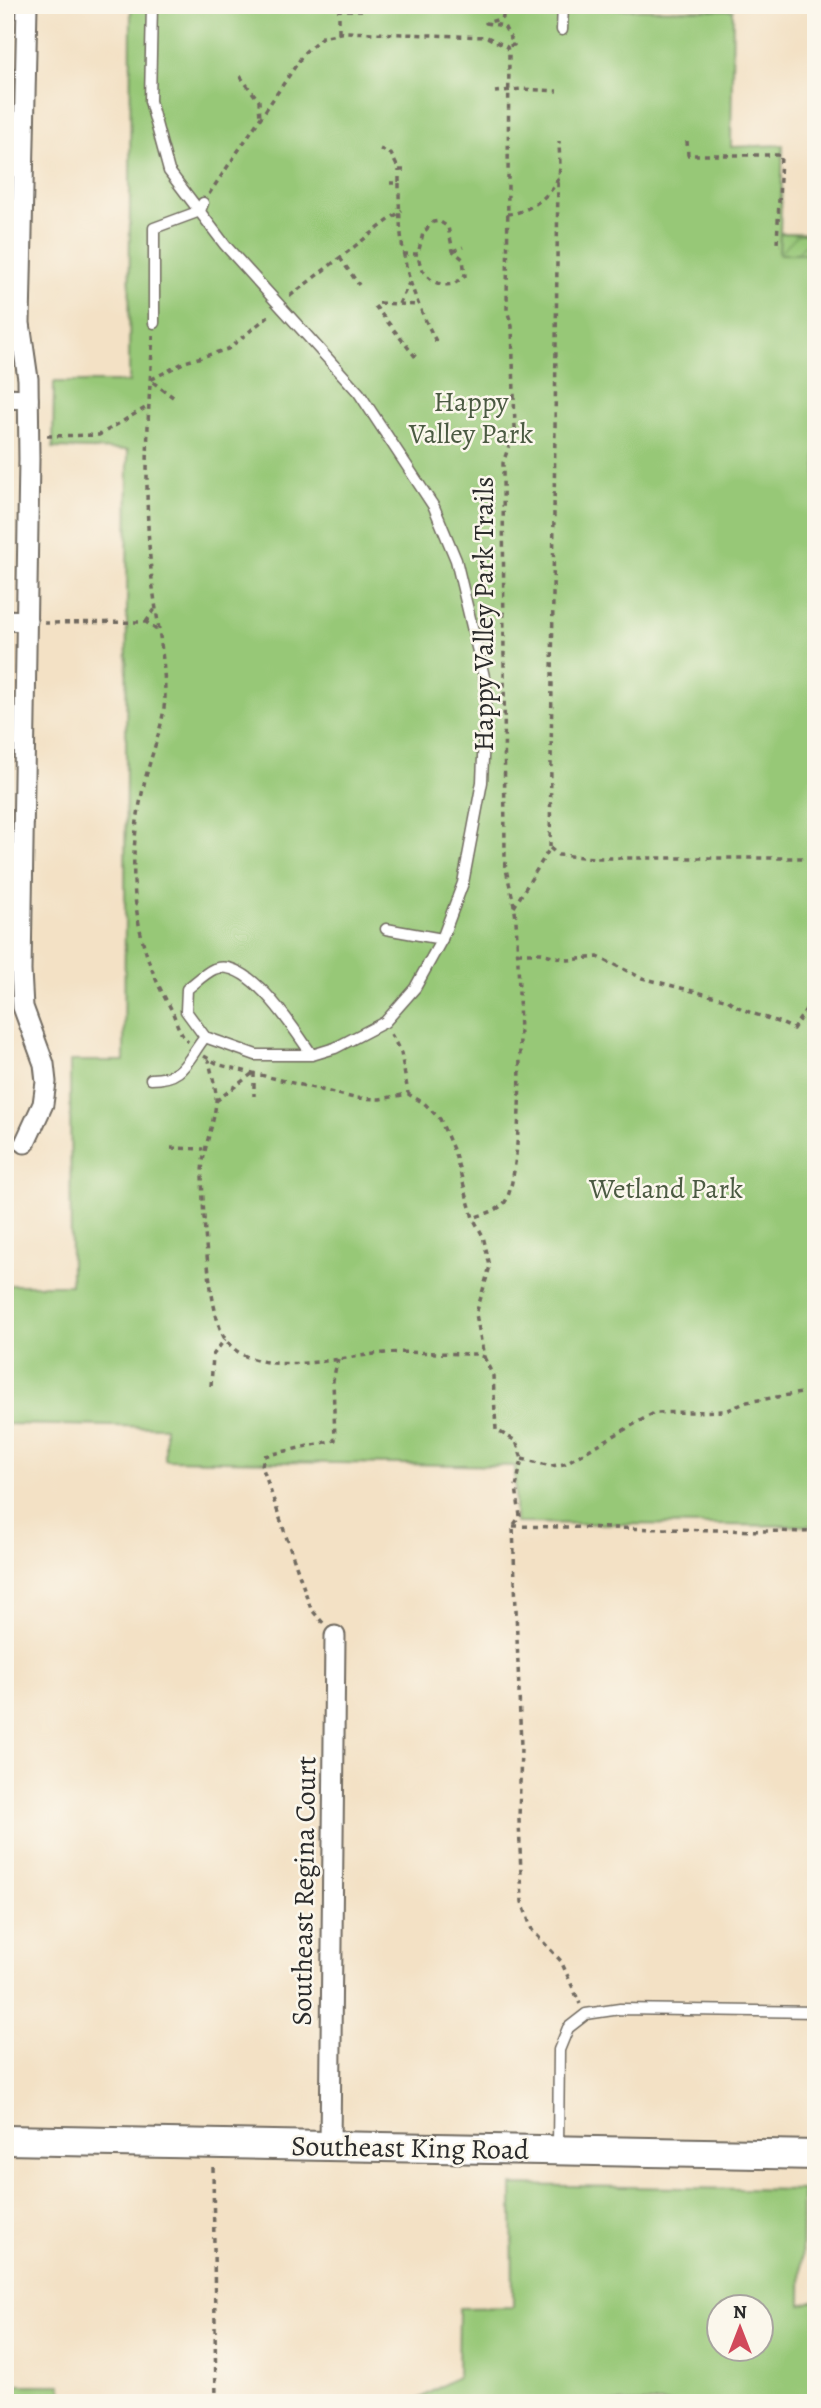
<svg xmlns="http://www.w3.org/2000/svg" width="821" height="2408" font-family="Alegreya,serif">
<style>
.green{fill:#97c877;stroke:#617a51;stroke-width:2;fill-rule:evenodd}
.garden{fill:url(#garden-furrows);stroke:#617a51;stroke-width:2}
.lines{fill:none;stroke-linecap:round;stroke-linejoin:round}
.service-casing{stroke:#716b61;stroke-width:13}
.minor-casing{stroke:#716b61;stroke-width:23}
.secondary-casing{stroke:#716b61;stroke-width:32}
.path{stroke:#716b61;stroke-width:3.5;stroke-dasharray:5 5;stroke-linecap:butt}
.service{stroke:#fff;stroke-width:10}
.minor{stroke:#fff;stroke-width:19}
.secondary{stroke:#fff;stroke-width:28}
.labels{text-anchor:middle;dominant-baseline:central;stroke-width:5;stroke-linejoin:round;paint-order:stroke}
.park-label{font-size:28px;fill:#4b5a42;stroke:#fbf7ec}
.street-label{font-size:28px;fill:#2b2b2b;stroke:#fbf7ec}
</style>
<defs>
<pattern id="garden-furrows" width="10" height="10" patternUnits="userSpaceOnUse" patternTransform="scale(1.75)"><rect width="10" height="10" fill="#97c877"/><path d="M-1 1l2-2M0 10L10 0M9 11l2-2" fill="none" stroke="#7ba362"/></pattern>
</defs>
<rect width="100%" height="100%" fill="#fbf7ec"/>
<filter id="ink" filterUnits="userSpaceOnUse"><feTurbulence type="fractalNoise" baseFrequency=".0143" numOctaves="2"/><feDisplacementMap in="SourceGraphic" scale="14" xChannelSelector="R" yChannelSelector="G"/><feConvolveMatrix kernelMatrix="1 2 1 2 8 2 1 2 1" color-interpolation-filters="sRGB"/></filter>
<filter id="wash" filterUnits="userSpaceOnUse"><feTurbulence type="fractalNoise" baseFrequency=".00686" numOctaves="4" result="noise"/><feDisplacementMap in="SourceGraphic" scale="28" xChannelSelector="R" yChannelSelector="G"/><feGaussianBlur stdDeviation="1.57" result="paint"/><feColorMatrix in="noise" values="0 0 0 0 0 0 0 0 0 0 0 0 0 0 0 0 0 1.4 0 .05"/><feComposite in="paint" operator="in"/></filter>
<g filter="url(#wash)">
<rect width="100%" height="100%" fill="#f3e1c5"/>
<g class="green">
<path d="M 131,5 L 733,10 L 731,147 L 783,145 L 780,233 L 816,234 L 816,1526 L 515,1523 L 515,1466 L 165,1460 L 165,1427 L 5,1424 L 5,1285 L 71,1285 L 70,1061 L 124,1061 L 128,450 L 53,448 L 54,382 L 129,382 Z"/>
<path d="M 512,2185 L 802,2190 L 801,2305 L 816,2300 L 816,2403 L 413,2403 L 458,2376 L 459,2308 L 513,2307 ZM 720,2306 L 762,2306 L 762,2348 L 720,2348 Z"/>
<rect x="5" y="2385" width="57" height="18"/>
</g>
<path class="garden" d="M 780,233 L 816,234 L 816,254 L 779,254 Z"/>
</g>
<g filter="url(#ink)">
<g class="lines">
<defs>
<g id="service">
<path d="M 152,5 L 150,101 L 169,171 L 225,245 L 359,393 L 434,507 L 456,560 L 486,685 L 482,782 L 463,883 L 442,939 L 415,988 L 385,1022 L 335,1048 L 312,1055 L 256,1055 L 205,1037 L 186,1011 L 187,989 C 195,983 205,973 214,969 C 249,956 296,1032 312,1055"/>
<path d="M 562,30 L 563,5"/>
<path d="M 154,323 L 154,228 L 200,211 L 203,203"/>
<path d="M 386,929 L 442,939"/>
<path d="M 151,1079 C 185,1079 186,1061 205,1037"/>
<path d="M 558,2147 L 559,2050 L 568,2028 L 586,2014 L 620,2009 L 816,2012"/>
</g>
<g id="minor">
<path d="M 5,398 L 28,399"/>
<path d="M 5,620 L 27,621"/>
<path d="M 25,1143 L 43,1104 L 46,1082 L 44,1064 L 23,1007 L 21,971 L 29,459 L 28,379 L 20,323 L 27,5"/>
<path d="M 330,2147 L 335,1636"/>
</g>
<path id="secondary" d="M 5,2140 L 816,2155"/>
</defs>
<use href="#service" class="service-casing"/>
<use href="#minor" class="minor-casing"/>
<use href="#secondary" class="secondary-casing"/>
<g class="path">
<path d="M 502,5 L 503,18 L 486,23 L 504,26 L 514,45 L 507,46"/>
<path d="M 339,32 L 339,10 L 362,10"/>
<path d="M 240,76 L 259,101 L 260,119"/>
<path d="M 495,92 L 521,89 L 557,91"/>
<path d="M 687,141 L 688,155 L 781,155 L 777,245 L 780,245"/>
<path d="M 380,149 L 391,154 L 399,170 L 404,170"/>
<path d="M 390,183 L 399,183 L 399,170"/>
<path d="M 399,183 C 399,250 405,283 437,343"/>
<path d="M 209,194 L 305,52 L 322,37 L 345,32 L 487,37 L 507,47 L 509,54 L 507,310 L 512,326 L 515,428 L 503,463 L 505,863 C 508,882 515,902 516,921 C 519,969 527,1168 505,1202 C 499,1211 483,1214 473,1218"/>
<path d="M 507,214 C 526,214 554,195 559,175 C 561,165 559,152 559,141"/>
<path d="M 453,251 L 463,247"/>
<path d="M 403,254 L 418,254 L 423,233 L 433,222 L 439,221 L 448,227 L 453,251 L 463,259 L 465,276 L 454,284 C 433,288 420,274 418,254"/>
<path d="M 340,258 L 359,285"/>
<path d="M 290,296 L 402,210"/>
<path d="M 379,303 L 399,304 L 409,283"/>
<path d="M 399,304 L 417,305"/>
<path d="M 375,306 L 417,359"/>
<path d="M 153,335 C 148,410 144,484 150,558 C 153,604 165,650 165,696 C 164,727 149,759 143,789 C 126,862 131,940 169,1005 C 177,1019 176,1030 188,1042"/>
<path d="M 173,397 L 150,380 L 185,362 L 228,349 L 272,313"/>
<path d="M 47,436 L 99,435 L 147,407"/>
<path d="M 146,622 L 155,609"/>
<path d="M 44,623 L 146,622 L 158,631"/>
<path d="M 550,848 L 558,855 L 595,858 L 816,858"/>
<path d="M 514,907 L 550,848 L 558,177"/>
<path d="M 517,953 L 541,953 L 568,960 L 598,957 L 642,978 L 728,1000 C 746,1015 772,1017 793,1029 L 816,994"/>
<path d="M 391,1034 L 401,1053 L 408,1093"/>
<path d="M 204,1056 L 220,1065 L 354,1098 L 380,1099 L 408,1094 L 424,1103 L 440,1119 L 455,1154 L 473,1218 L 483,1236 L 490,1266 L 476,1314 L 484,1357 L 475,1354 C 446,1354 415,1351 385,1353 C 342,1356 251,1383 224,1337 C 208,1310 203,1210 202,1175 C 202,1149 214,1127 216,1102 C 217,1089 211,1073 209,1060"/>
<path d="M 254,1073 L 254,1096"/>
<path d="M 216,1101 L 253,1073"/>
<path d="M 171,1148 L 203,1149"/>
<path d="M 484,1357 L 493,1376 L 496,1430 L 516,1441 L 522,1459 L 516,1487 L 520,1516 L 513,1526 L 521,1747 L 519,1820 L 522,1902 L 532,1930 L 561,1961 L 580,2004"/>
<path d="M 211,1386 L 213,1355 L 225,1339"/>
<path d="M 522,1459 L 551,1466 L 564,1464 L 654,1413 L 726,1411 L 747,1402 L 801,1393 L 816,1393"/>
<path d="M 513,1526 L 816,1532"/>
<path d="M 323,1623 L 311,1609 L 262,1466 L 264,1456 L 335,1440 L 333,1380 L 338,1359"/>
<path d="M 213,2167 L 216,2403"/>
</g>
<use href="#service" class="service"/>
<use href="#minor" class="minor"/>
<use href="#secondary" class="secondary"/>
</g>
</g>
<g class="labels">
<g class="park-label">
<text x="471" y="402">Happy<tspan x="471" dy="32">Valley Park</tspan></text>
<text x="666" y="1189">Wetland Park</text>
</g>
<g class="street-label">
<text transform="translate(484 614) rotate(-90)">Happy Valley Park Trails</text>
<text transform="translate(304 1891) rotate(-89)">Southeast Regina Court</text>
<text transform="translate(410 2148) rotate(1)">Southeast King Road</text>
</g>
</g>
<rect width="821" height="2408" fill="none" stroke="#fbf7ec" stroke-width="28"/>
<g transform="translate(740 2328)"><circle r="33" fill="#fbf7ec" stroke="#a8a59f" stroke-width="2"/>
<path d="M0-5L12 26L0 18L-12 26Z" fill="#d1495b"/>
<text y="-10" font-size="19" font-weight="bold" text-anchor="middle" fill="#2b2b2b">N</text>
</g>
</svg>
